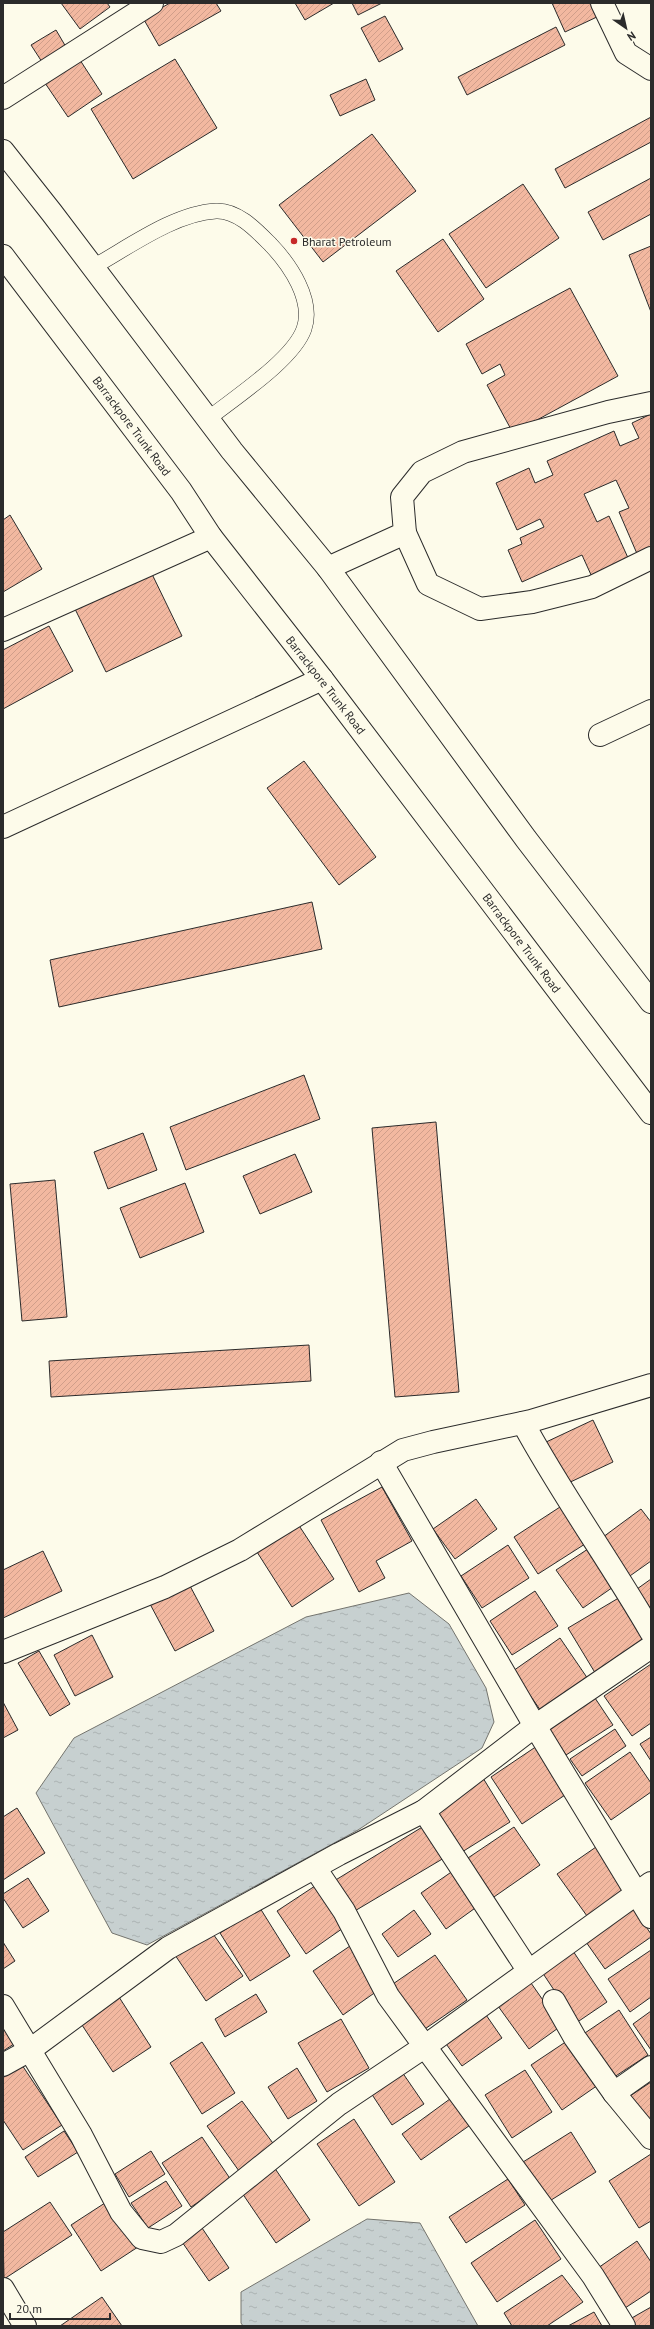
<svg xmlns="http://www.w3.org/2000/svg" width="654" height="2329" font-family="'PT Sans',sans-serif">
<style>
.water{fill:url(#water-ripples);stroke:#74746e}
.building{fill:url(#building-hatch);stroke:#2b2b2b}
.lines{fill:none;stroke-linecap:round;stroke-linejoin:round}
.lane-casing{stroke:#2b2b2b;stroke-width:16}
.street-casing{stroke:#2b2b2b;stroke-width:24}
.primary-casing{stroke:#2b2b2b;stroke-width:24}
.lane{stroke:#fdfbea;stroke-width:15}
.street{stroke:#fdfbea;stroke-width:22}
.primary{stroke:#fdfbea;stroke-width:22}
.poi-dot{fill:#c62828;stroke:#fdfbea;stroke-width:1.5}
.labels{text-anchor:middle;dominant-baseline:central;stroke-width:3;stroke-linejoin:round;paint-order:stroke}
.poi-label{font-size:12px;fill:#2b2b2b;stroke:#fdfbea;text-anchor:start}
.street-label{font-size:12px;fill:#2b2b2b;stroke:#fdfbea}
</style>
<defs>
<pattern id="water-ripples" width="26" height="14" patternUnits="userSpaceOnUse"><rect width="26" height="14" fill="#c7d0d0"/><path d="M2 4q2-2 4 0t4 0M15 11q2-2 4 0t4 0" fill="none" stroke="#abb3b3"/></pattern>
<pattern id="building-hatch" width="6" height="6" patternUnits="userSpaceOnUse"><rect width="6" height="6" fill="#f2b8a0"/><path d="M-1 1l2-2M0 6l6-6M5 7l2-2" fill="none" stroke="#d09e8a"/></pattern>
</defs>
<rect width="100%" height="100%" fill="#fdfbea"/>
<g class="water">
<path d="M 409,1593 L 449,1624 L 486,1688 L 494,1722 L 482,1748 L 358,1830 L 147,1945 L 112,1933 L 36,1793 L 74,1738 L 306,1617 Z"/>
<path d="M 367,2219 L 420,2223 L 478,2326 L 243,2326 L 241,2323 L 241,2292 Z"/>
</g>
<g class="building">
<path d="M 61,3 L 107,3 L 110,7 L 80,29 Z"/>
<path d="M 170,3 L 216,3 L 221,11 L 159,46 L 143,18 Z"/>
<path d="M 295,3 L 334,3 L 305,20 Z"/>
<path d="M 352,3 L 382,3 L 358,15 Z"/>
<path d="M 552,3 L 594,3 L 599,16 L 565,32 Z"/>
<path d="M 385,16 L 403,49 L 379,62 L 361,28 Z"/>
<path d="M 556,27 L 565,45 L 467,95 L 458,77 Z"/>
<path d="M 56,30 L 66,47 L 42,62 L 31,45 Z"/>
<path d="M 175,59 L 217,128 L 133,179 L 91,109 Z"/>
<path d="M 80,60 L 102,94 L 68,117 L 45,83 Z"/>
<path d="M 366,79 L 375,100 L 340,116 L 330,95 Z"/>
<path d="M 651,117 L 651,142 L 565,188 L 555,169 Z"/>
<path d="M 372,134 L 416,191 L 323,262 L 279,205 Z"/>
<path d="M 651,178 L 651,214 L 603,240 L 588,212 Z"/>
<path d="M 523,184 L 559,238 L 486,288 L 449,234 Z"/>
<path d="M 443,239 L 484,299 L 438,332 L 396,271 Z"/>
<path d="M 651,246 L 651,312 L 629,255 Z"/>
<path d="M 570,288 L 618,376 L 513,433 L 487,385 L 505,375 L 500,364 L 482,374 L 466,344 Z"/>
<path d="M 651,414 L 651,550 L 638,556 L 619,512 L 629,508 L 616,480 L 584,494 L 597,522 L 609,516 L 629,560 L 592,577 L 582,555 L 522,582 L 508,550 L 522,544 L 520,538 L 544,527 L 540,519 L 517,530 L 496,483 L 529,468 L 535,483 L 553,475 L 547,461 L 614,431 L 620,446 L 639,438 L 632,423 Z"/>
<path d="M 10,515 L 42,569 L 3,592 L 3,520 Z"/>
<path d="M 151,572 L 182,636 L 106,672 L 75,609 Z"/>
<path d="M 49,626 L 73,671 L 3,709 L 3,650 Z"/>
<path d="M 304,761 L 376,857 L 339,885 L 267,788 Z"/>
<path d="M 312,902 L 322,949 L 59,1007 L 50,960 Z"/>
<path d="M 304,1075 L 320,1119 L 186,1170 L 170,1127 Z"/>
<path d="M 436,1122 L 459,1392 L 395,1397 L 372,1128 Z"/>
<path d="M 143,1133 L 157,1170 L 108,1189 L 94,1152 Z"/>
<path d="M 295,1154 L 312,1192 L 260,1214 L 243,1176 Z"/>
<path d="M 55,1180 L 67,1317 L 22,1321 L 10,1184 Z"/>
<path d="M 185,1183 L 204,1232 L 140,1258 L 120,1208 Z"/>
<path d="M 309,1345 L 311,1381 L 51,1397 L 49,1361 Z"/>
<path d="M 593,1420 L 613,1462 L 564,1485 L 544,1443 Z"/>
<path d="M 382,1487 L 412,1541 L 376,1561 L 385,1578 L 359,1592 L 321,1520 Z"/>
<path d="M 476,1499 L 497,1529 L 455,1559 L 433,1529 Z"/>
<path d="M 560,1507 L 585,1544 L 538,1574 L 514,1537 Z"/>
<path d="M 641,1509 L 651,1522 L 651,1561 L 627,1578 L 599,1540 Z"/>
<path d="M 298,1524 L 334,1579 L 292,1607 L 257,1552 Z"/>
<path d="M 508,1545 L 529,1578 L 482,1608 L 461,1576 Z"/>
<path d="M 591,1547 L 616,1585 L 583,1608 L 556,1570 Z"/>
<path d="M 43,1551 L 62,1591 L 3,1618 L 3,1570 Z"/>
<path d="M 651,1579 L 651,1609 L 637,1589 Z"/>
<path d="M 189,1584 L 214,1631 L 175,1651 L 150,1604 Z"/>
<path d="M 535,1591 L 558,1626 L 512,1655 L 490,1621 Z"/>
<path d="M 622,1596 L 651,1643 L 597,1676 L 568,1628 Z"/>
<path d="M 92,1635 L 113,1677 L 75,1696 L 54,1655 Z"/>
<path d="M 560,1638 L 588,1679 L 541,1711 L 513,1671 Z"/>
<path d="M 39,1651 L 70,1704 L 50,1716 L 18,1663 Z"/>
<path d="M 651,1664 L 651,1723 L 632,1736 L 604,1696 Z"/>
<path d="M 595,1698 L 613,1725 L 566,1755 L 549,1729 Z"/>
<path d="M 3,1702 L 18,1730 L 3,1738 Z"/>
<path d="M 615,1729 L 626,1746 L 582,1776 L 570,1759 Z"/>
<path d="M 651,1737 L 651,1761 L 640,1744 Z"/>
<path d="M 537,1746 L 568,1793 L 522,1824 L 491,1777 Z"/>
<path d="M 630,1752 L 651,1783 L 651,1792 L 611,1820 L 585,1783 Z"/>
<path d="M 483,1778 L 510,1822 L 462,1852 L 434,1808 Z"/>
<path d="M 17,1808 L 45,1853 L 3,1880 L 3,1817 Z"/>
<path d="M 424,1826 L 444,1858 L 353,1912 L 334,1881 Z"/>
<path d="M 514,1827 L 540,1865 L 491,1899 L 465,1860 Z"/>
<path d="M 596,1847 L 626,1888 L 587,1916 L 557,1874 Z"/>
<path d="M 460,1866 L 485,1901 L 446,1929 L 421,1893 Z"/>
<path d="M 28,1878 L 49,1911 L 23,1928 L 3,1898 L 3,1894 Z"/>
<path d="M 318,1884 L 346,1926 L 306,1954 L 277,1911 Z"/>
<path d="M 260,1908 L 290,1956 L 250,1981 L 220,1933 Z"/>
<path d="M 634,1909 L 651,1934 L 651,1937 L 605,1969 L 586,1942 Z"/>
<path d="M 414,1910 L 431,1934 L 398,1957 L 382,1934 Z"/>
<path d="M 211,1931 L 243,1976 L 206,2001 L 175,1955 Z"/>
<path d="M 3,1942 L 15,1961 L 3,1969 Z"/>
<path d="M 350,1946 L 380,1989 L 343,2015 L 313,1971 Z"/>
<path d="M 651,1950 L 651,1997 L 630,2012 L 608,1979 Z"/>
<path d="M 573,1951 L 607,2002 L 576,2023 L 542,1972 Z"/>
<path d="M 435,1955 L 467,2000 L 422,2031 L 390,1986 Z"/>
<path d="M 531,1983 L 561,2026 L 529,2049 L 498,2006 Z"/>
<path d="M 256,1994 L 267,2012 L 225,2037 L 215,2019 Z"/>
<path d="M 119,1997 L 151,2047 L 113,2072 L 80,2022 Z"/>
<path d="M 619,2010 L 648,2055 L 608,2081 L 579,2037 Z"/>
<path d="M 651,2011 L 651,2050 L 633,2024 Z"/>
<path d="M 484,2012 L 502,2038 L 462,2066 L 444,2041 Z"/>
<path d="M 341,2019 L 369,2068 L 327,2092 L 298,2043 Z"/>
<path d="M 3,2026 L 14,2044 L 3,2051 Z"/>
<path d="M 567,2041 L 598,2085 L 562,2110 L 531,2065 Z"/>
<path d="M 202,2042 L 235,2093 L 202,2114 L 170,2063 Z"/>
<path d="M 22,2065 L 62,2125 L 23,2150 L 3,2120 L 3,2077 Z"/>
<path d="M 297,2068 L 317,2101 L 288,2119 L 268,2087 Z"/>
<path d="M 525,2070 L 552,2112 L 512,2138 L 485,2095 Z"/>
<path d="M 402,2072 L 424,2104 L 392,2125 L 371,2093 Z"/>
<path d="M 651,2082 L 651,2126 L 630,2096 Z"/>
<path d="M 454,2096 L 473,2123 L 421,2160 L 402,2134 Z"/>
<path d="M 242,2101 L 275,2146 L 239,2171 L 207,2126 Z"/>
<path d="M 354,2119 L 395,2182 L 359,2206 L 317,2144 Z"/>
<path d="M 64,2131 L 78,2152 L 38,2177 L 25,2157 Z"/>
<path d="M 571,2132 L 596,2172 L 548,2202 L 523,2162 Z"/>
<path d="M 202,2137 L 231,2180 L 191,2207 L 162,2163 Z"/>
<path d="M 151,2151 L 165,2174 L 129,2197 L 115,2174 Z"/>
<path d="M 651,2154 L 651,2221 L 639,2228 L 609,2181 Z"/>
<path d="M 274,2167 L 310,2220 L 276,2243 L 240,2190 Z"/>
<path d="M 508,2179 L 525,2205 L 466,2243 L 449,2217 Z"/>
<path d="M 166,2181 L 182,2206 L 148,2228 L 131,2203 Z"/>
<path d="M 108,2201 L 138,2247 L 101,2271 L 71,2225 Z"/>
<path d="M 50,2202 L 72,2235 L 4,2279 L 3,2232 Z"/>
<path d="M 535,2220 L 561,2259 L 497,2302 L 471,2263 Z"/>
<path d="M 200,2225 L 229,2268 L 209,2281 L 180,2239 Z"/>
<path d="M 637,2241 L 651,2262 L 651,2291 L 622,2310 L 595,2270 Z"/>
<path d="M 562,2275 L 583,2302 L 547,2326 L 512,2326 L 504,2313 Z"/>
<path d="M 102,2297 L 122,2326 L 60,2326 Z"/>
<path d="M 651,2307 L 651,2326 L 635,2326 L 630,2319 Z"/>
<path d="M 594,2312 L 602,2326 L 568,2326 Z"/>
</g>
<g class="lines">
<defs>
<path id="lane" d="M 93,267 C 129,247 175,213 216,211 C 238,210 257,231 271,245 C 290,265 314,300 304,329 C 293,360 234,398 208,419"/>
<g id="street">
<path d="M 602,3 L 626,53 L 651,69"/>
<path d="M 3,98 L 152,3"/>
<path d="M 405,533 L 428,584 L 480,609 L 532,602 L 592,587 L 651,558"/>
<path d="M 328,568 L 405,533 L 402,497 L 422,472 L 463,452 L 608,412 L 651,403"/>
<path d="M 3,630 L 211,537"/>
<path d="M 600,735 L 651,711"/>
<path d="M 3,827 L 322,679"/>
<path d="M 523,1423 C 562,1495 610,1561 651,1632"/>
<path d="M 381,1462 L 535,1726 L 651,1917"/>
<path d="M 3,1652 L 165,1587 L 240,1550 L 403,1450 L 433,1442 L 531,1421 L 651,1385"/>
<path d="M 424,1811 L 528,1970"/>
<path d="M 315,1868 L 344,1911 L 388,1996 L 593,2276 L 624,2326"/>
<path d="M 554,2001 L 575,2038 L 614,2093"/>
<path d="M 3,2006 L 81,2135 L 121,2212 L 142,2238 L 161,2242 L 176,2235 L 339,2104 L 424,2047 L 651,1883"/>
<path d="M 3,2065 L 30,2050 L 168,1948 L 339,1854 L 424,1811 L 535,1726 L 651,1647"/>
<path d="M 651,2067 L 614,2093 L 651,2138"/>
<path d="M 3,2289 L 25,2326"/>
</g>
<g id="primary">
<path d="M 3,151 L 52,213 L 232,451 L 328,568 L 526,839 L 651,1002"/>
<path d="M 3,256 L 181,491 L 211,537 L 322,679 L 651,1113"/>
</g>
</defs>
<use href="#lane" class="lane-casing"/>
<use href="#street" class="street-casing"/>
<use href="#primary" class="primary-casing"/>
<use href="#lane" class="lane"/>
<use href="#street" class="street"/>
<use href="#primary" class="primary"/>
</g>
<circle class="poi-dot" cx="294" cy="241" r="4"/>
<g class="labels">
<g class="poi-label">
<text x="302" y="241">Bharat Petroleum</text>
</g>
<g class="street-label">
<text transform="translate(132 426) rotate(53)">Barrackpore Trunk Road</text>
<text transform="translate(326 685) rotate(52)">Barrackpore Trunk Road</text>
<text transform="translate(522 943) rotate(53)">Barrackpore Trunk Road</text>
</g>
</g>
<rect width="654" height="2329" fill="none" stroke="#2b2b2b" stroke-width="8"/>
<g transform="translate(626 28) rotate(146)" stroke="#fdfbea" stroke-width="3" paint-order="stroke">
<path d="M0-3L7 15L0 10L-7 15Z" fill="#2b2b2b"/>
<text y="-6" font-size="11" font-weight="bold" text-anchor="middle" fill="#2b2b2b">N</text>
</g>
<path d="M10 2313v6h100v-6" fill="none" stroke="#2b2b2b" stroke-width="2"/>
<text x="16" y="2313" font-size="12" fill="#2b2b2b" stroke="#fdfbea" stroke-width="3" paint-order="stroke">20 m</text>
</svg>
